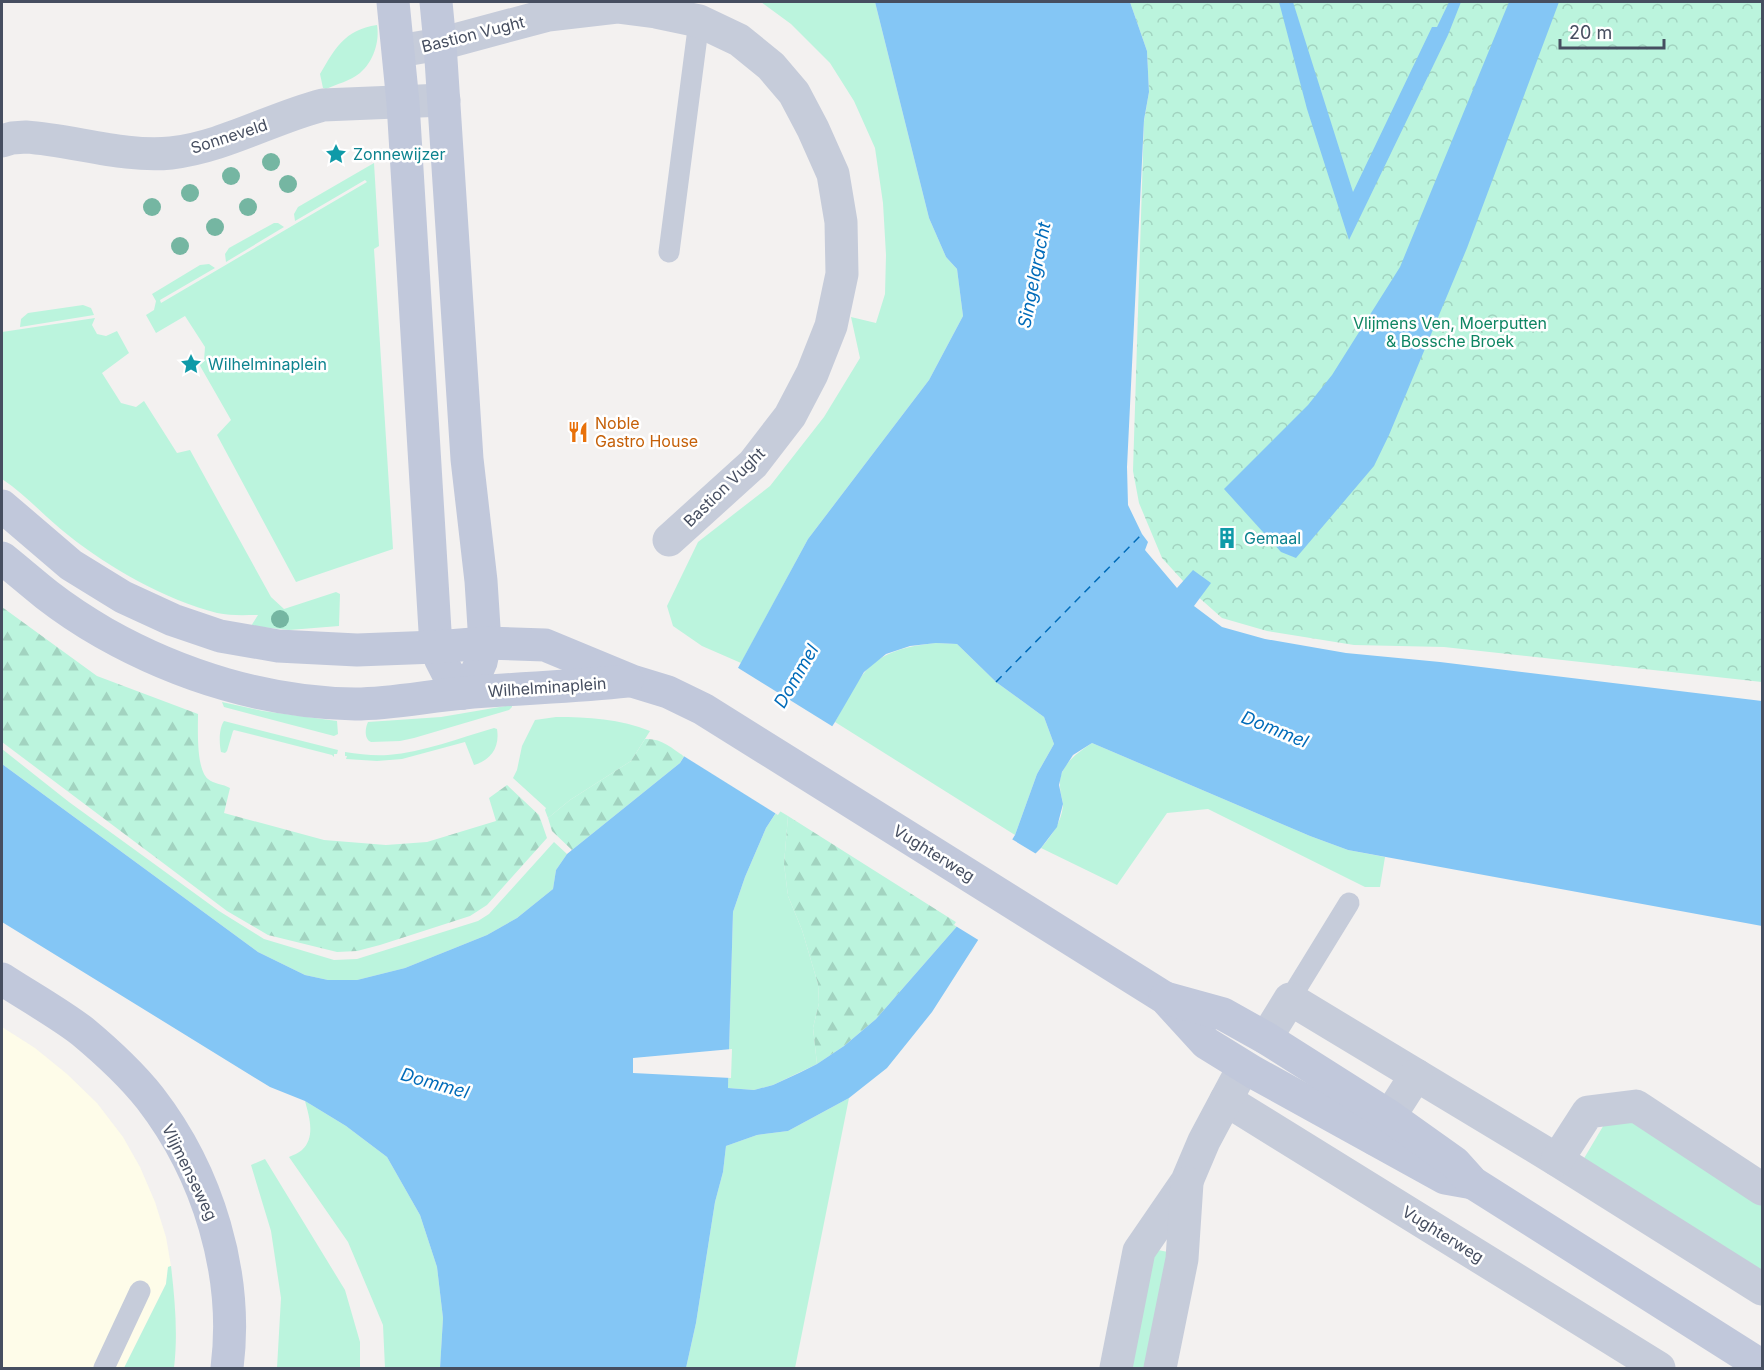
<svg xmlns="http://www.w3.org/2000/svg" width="1764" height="1370" font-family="Inter,sans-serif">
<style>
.commercial{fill:#fefce9}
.grass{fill:#bbf4dd}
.forest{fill:url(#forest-firs)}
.park{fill:url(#park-crowns)}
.water{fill:#84c6f5;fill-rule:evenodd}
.pier{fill:#f3f1f0}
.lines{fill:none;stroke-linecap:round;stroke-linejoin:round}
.ferry{stroke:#006bb9;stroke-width:1.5;stroke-dasharray:8 6;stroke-linecap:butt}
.lane{stroke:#c6ccda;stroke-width:21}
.street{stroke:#c6ccda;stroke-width:33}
.secondary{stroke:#c1c8db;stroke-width:33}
.tree{fill:#75b6a2}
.labels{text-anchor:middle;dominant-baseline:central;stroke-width:5;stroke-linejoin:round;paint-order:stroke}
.street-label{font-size:16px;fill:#464e60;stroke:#fff}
.culture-label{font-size:16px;fill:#0d838f;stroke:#fff;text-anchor:start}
.park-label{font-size:16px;fill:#0e8563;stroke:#fff}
.food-label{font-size:16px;fill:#c56008;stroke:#fff;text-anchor:start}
.water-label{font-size:18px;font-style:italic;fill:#006bb9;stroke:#fff}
</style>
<defs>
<pattern id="forest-firs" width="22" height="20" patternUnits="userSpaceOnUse" patternTransform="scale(1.5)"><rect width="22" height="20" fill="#bbf4dd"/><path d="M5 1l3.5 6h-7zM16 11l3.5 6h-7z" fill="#a2d3c0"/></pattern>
<pattern id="park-crowns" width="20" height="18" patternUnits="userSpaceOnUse" patternTransform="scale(1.5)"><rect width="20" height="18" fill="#bbf4dd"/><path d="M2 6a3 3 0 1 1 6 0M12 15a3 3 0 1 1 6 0" fill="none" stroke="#a2d3c0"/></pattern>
</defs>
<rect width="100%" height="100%" fill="#f3f1f0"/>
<path class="commercial" d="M 2,1027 L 35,1048 L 67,1074 L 97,1103 L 123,1137 L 140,1167 L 155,1202 L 166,1237 L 171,1266 L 168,1267 L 166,1284 L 124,1368 L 2,1368 Z"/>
<g class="grass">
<path d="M 761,2 L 875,2 L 929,218 L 946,257 L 957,269 L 963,316 L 929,380 L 808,539 L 741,663 L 702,646 L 673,626 L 667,606 L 698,542 L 770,486 L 824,417 L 860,358 L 851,317 L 876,323 L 885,294 L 886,255 L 883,203 L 875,148 L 854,101 L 830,63 L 791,24 Z"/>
<path d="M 377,25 C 380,42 373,62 360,73 C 350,81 337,84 326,89 L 323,88 L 320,74 C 335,49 344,30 377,25 Z"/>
<path d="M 374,163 L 379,246 L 374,249 L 393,549 L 296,582 L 217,435 L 231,420 L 199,364 L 204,361 L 205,347 L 185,316 L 156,333 L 146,315 L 154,310 L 156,301 L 152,294 L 200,265 L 209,264 L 215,268 L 160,300 L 161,303 L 367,182 L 365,180 L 295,221 L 294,214 L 298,207 Z"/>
<path d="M 274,223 L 278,223 L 284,227 L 226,262 L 225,254 L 229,248 Z"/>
<path d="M 83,305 L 91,308 L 94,315 L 20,327 L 21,319 L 28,313 Z"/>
<path d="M 95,318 L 92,325 L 97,334 L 106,336 L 117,331 L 129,353 L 102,373 L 121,403 L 136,407 L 144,401 L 177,453 L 190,450 L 271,597 L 284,609 L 336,592 L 340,594 L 339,626 L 289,630 L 251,626 L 258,615 C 245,615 231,616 217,613 C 166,600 109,568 68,535 C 45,517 26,495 2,479 L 2,332 Z"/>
<path d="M 936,643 L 957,644 L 996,682 L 1044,717 L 1054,744 L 1037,774 L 1015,835 L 835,722 C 844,706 852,688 864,673 C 881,651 909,646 936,643 Z"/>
<path d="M 222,702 L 263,711 L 337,721 L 338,734 L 334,736 L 224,707 Z"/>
<path d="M 512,705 L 512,707 L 509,710 L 414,738 L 400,741 L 371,742 C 364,739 365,728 368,722 L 441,717 Z"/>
<path d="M 556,717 C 587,717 621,719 650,731 L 631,761 L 570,800 L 548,818 L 545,810 L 546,808 L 513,778 L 517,770 L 522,746 L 535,720 Z"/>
<path d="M 224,721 L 338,750 L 337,754 L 334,754 L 334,757 L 332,755 L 234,730 L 233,731 L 227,751 L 225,753 L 221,752 C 219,743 219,728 224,721 Z"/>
<path d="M 494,728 L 497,729 C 500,747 491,760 474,765 L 465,742 L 402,759 L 377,761 L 346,759 L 347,756 L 345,756 L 345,752 C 359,754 373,756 388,755 C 424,752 459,738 494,728 Z"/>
<path d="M 1092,743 L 1310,836 L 1348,850 L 1385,857 L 1380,887 L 1365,887 L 1208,809 L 1167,813 L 1117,885 L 1041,848 C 1052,835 1061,823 1063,806 C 1063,800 1060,793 1060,787 C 1058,766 1077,753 1092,743 Z"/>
<path d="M 2,749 L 69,802 L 219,911 L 264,939 L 334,960 L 357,959 L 478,921 L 489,914 L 554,842 L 567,854 L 556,870 L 553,889 L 517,918 L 487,935 L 405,968 L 357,980 L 328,980 L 305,975 L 258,952 L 2,764 Z"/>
<path d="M 778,810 L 788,816 L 784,864 L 788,896 L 802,930 L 818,984 L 819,1003 L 813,1028 L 817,1064 L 773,1085 L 754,1090 L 728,1088 L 733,912 L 745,877 L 766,828 Z"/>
<path d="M 849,1098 L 795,1368 L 686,1368 L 696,1323 L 715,1202 L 723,1172 L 726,1146 L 757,1135 L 788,1131 Z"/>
<path d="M 305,1101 L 346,1126 L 387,1157 L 420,1215 L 437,1267 L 443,1318 L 440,1368 L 385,1368 L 383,1325 L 348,1242 L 289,1157 C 293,1155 299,1153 302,1150 C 316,1137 309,1116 305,1101 Z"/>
<path d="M 1633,1119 L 1762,1201 L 1762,1272 L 1583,1160 L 1605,1123 Z"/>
<path d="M 265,1159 L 345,1290 L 360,1342 L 360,1368 L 277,1368 L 281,1298 L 271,1231 L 251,1165 Z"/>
<path d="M 1153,1249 L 1168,1252 L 1148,1368 L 1128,1368 Z"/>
<path d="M 171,1266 C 175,1301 178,1334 174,1368 L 124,1368 L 166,1284 L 168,1267 Z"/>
</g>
<g class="forest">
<path d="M 2,607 L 97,676 L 198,714 C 198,730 196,769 208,779 C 214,784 223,784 230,788 L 224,813 L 324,840 L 386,845 L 427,842 L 496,821 L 489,798 L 507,785 L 539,815 L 547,838 L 487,905 L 470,916 L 380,945 L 357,951 L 337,952 L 268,935 L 227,911 L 2,742 Z"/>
<path d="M 645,739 C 662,738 671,748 684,756 L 680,763 L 572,850 L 552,831 L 548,818 L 570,800 L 631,761 Z"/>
<path d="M 788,816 L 959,924 L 876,1019 L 844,1046 L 817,1064 L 813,1028 L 819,1003 L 818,984 L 802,930 L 788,896 L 784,864 Z"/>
</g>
<path class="park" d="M 1130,2 L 1762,2 L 1762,682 L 1444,647 L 1354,645 L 1267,631 L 1222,618 L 1195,594 L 1162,558 L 1139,503 L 1133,471 L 1144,121 L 1149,92 L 1147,51 Z"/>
<g class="water">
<path d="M 875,2 L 1130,2 L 1147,51 L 1149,92 L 1144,120 L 1127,467 L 1128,505 L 1142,534 L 1148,542 L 1145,550 L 1177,588 L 1193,570 L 1211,583 L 1194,606 L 1222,627 L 1265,639 L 1346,653 L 1440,662 L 1762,701 L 1762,926 L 1348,850 L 1310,836 L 1092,743 L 1073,755 L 1062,772 L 1059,785 L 1063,804 L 1057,827 L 1041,848 L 1030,859 L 932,1012 L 887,1068 L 849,1098 L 788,1131 L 757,1135 L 726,1146 L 723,1172 L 715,1202 L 696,1323 L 686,1368 L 440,1368 L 443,1318 L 437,1267 L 420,1215 L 387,1157 L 346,1126 L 305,1101 L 270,1087 L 2,922 L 2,764 L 258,952 L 305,975 L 328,980 L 357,980 L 405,968 L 487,935 L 517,918 L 553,889 L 556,870 L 567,854 L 680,763 L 732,679 L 808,539 L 929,380 L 963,316 L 957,269 L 946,257 L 929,218 ZM 936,643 L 957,644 L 996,682 L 1044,717 L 1054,744 L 1037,774 L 1015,835 L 959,924 L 876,1019 L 844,1046 L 817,1064 L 799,1073 L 773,1085 L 754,1090 L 728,1088 L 733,912 L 745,877 L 766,828 L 835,722 L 864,672 L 886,654 L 910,646 Z"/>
<path d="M 1279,2 L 1293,2 L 1353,192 L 1432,27 L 1437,27 L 1449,2 L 1461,2 L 1448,35 L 1349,240 L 1307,109 Z"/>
<path d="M 1509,2 L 1559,2 L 1467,248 L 1389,435 L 1374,466 L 1296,558 L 1281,552 L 1224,489 L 1308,405 L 1332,375 L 1400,267 Z"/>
</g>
<g class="pier">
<path d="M 735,666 L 835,728 L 778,815 L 682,755 Z"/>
<path d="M 1010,838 L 1038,855 L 1032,861 L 980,941 L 954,925 Z"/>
<path d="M 732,1049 L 731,1078 L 633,1073 L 633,1058 Z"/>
</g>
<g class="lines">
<path class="ferry" d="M 996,682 L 1142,534"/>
<g class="lane">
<path d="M 669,252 L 699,21"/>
<path d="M 1290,999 L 1349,903"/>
<path d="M 104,1368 L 140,1291"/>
</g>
<g class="street">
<path d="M 399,51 L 440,44 L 548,15 L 617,7 L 656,12 L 699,21 L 739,40 L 771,66 L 794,93 L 813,129 L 833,174 L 841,222 L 842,274 L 831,326 L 812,374 L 790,416 L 753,464 L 669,540"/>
<path d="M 2,141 L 12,138 L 26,137 C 72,140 125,158 171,153 C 224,147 272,118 323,105 L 444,100"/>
<path d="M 1266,1038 L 1290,999 L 1557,1160 L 1762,1289"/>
<path d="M 1226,1100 L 1659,1368"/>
<path d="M 1375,1139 L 1416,1075"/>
<path d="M 1557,1160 L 1588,1112 L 1636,1106 L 1762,1189"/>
<path d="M 1116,1368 L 1139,1251 L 1187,1181 L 1204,1141 L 1236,1081"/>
<path d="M 1160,1368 L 1182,1259 L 1187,1183"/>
</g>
<g class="secondary">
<path d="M 393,2 L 403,103 L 436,647 C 442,666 450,679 463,693"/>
<path d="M 436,2 L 440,44 L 467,459 L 481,581 L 485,643 L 481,662 L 474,678 L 463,693"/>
<path d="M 2,506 L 71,565 L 123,597 L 173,620 L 220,636 L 278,646 L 357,650 L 436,647 L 485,643 L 545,645 L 632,681 L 668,692 L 703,709 L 1165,998 L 1206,1043 L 1253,1072 L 1445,1178 L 1473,1183"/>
<path d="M 2,558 C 17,570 32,583 47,595 C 65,609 85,622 104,633 C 180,676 268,703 355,704 C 392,704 428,696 464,693 C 518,688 573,687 627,681"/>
<path d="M 2,979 C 28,996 57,1012 82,1031 C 106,1051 131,1074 150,1098 C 208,1173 239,1274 227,1368"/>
<path d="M 1165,998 L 1223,1014 L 1266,1038 L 1389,1116 L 1455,1163 L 1473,1183 L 1762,1366"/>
</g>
</g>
<g class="tree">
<circle cx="271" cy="162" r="9"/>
<circle cx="231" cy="176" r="9"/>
<circle cx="288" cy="184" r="9"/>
<circle cx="190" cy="193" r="9"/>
<circle cx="152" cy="207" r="9"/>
<circle cx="248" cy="207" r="9"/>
<circle cx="215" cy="227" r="9"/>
<circle cx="180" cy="246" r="9"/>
<circle cx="280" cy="619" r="9"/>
</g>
<defs>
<symbol id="sight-bare" viewBox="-9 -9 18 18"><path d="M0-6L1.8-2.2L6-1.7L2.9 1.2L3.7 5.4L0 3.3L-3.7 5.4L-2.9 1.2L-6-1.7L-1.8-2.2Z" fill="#0f9aa8" stroke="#fff" stroke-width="2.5" paint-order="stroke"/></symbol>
<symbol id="restaurant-bare" viewBox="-9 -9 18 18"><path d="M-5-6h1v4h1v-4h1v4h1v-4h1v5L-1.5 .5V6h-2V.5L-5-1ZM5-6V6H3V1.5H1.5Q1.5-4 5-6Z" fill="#e8710a" stroke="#fff" stroke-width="2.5" paint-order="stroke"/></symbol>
<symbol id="building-bare" viewBox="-9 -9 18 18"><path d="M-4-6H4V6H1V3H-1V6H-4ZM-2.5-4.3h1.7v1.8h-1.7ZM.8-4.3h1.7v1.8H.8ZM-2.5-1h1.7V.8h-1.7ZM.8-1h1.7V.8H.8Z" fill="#0f9aa8" stroke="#fff" stroke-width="2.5" paint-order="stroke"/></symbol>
</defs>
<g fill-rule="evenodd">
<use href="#sight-bare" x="321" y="139" width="30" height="30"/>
<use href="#sight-bare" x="176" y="349" width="30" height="30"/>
<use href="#restaurant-bare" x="563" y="417" width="30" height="30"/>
<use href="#building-bare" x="1212" y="523" width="30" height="30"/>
</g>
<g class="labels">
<g class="street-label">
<text transform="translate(473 34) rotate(-14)">Bastion Vught</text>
<text transform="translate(229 136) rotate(-18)">Sonneveld</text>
<text transform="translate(724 487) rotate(-44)">Bastion Vught</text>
<text transform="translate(547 687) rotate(-4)">Wilhelminaplein</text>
<text transform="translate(934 853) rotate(32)">Vughterweg</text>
<text transform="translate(190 1172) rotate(64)">Vlijmenseweg</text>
<text transform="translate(1443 1234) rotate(32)">Vughterweg</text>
</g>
<g class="culture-label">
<text x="353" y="154">Zonnewijzer</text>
<text x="208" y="364">Wilhelminaplein</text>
<text x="1244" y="538">Gemaal</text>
</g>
<g class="park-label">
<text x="1450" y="323">Vlijmens Ven, Moerputten<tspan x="1450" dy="18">&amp; Bossche Broek</tspan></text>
</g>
<g class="food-label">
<text x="595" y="423">Noble<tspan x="595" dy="18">Gastro House</tspan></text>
</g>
<g class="water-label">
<text transform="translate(1034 275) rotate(-79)">Singelgracht</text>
<text transform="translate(796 676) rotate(-60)">Dommel</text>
<text transform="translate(1275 729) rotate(22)">Dommel</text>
<text transform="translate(435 1083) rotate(16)">Dommel</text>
</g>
</g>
<rect width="1764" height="1370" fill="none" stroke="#464e60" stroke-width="6"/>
<path d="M1560 39v9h104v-9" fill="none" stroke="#464e60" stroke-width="3"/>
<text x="1569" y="39" font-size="18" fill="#464e60" stroke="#ffffff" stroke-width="4.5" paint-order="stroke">20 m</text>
</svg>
